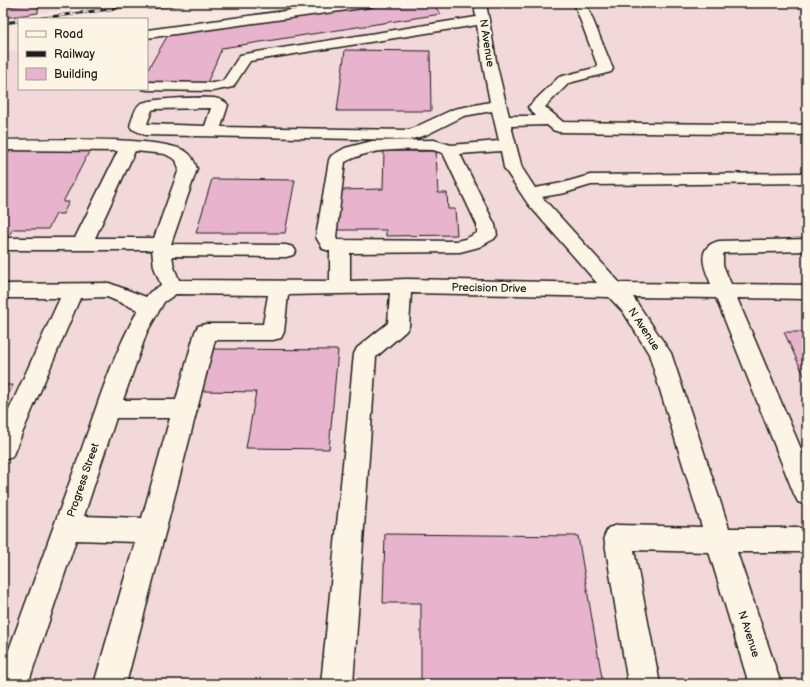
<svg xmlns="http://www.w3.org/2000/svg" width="810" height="687" font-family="'Balsamiq Sans',sans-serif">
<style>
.built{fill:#f3d8da}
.building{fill:#e8b3cc;stroke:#1c1c1c}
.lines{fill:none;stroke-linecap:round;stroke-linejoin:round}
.minor-casing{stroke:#1c1c1c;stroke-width:3}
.minor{fill:#fcf5e5;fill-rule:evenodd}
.rail-casing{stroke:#1c1c1c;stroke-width:3}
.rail{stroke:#fcf5e5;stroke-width:2;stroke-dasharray:6;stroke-linecap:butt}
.labels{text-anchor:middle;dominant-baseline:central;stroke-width:4;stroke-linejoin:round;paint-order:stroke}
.street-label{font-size:11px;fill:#1c1c1c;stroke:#fcf5e5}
</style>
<rect width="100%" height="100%" fill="#f8e8e0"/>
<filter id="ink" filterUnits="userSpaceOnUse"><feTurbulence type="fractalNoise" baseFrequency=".025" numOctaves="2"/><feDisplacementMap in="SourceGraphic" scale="8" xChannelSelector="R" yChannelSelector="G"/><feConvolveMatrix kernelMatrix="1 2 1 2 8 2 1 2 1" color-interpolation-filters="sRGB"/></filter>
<g filter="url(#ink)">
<g class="built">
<path d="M 3,3 L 118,3 L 3,18 Z"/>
<path d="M 361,3 L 807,3 L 807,684 L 3,684 L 3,53 L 19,50 L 19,89 L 147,89 L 147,33 Z"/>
</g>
<g class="building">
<path d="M 21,3 L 38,3 L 38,13 L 3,18 L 3,7 L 21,5 Z"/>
<path d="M 390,3 L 432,3 L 441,14 L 222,48 L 207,83 L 147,83 L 147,71 L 168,35 Z"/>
<path d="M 345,50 L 430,51 L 431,111 L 337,111 Z"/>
<path d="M 11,149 L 90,150 L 63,202 L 69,202 L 63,214 L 56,214 L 48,229 L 13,229 L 9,235 L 3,235 L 3,162 Z"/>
<path d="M 384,151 L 436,151 L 438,193 L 447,193 L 448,209 L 455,209 L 457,235 L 386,236 L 386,230 L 337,230 L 341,190 L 383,189 Z"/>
<path d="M 212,179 L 295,180 L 285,233 L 196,233 Z"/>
<path d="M 784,332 L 807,332 L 807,382 Z"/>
<path d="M 212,349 L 338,350 L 329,449 L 246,448 L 256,392 L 202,391 Z"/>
<path d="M 3,385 L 13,385 L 3,406 Z"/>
<path d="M 385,534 L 578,536 L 603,684 L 421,684 L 421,603 L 383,603 Z"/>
</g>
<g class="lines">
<defs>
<g id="minor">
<path d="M 342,3 L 375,3 L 373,6 L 369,7 L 147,38 L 147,30 Z"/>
<path d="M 474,3 L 486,3 L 497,66 L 509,116 L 536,116 L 528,107 L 559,77 L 598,67 L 574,3 L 586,3 L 613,69 L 611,72 L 569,83 L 545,107 L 563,122 L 807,125 L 807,135 L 559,132 L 553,130 L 547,125 L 511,126 L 522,168 L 535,188 L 562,183 L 590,175 L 807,173 L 807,183 L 591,185 L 565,193 L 542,197 L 620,283 L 711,284 C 704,268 695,247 719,241 L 807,239 L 807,251 L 724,253 L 723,255 L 723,265 L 731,284 L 807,285 L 807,299 L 737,298 L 807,463 L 807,505 L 798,502 L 794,494 L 716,298 L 633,297 L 671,353 L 729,528 L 807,528 L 807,552 L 737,552 L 781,684 L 749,684 L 709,552 L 634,550 L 660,684 L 628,684 L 604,537 L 608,528 L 618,525 L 702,527 L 649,354 L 624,313 L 609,297 L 411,293 L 409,326 L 406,331 L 376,357 L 353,684 L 321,684 L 354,354 L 357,348 L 388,323 L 390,293 L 288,295 L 284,332 L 281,338 L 273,340 L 215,340 L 126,684 L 94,684 L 135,542 L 76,540 L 28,684 L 3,684 L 3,666 C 29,594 55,523 81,451 C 98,403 113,354 138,310 L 107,297 L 80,298 L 15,450 L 12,457 L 3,460 L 3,423 L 60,298 L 3,298 L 3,284 L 109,283 L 146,297 L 150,292 L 161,285 L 154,267 L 152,250 L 3,250 L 3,238 L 75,238 L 118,151 L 3,150 L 3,140 C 37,140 167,135 188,153 C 193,157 195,163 197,169 L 171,244 L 286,245 L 293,247 L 296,251 L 293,255 L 286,257 L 172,256 L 174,267 L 179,280 L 330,281 L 330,251 L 323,249 L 316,237 L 329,160 L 331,156 L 345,148 L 372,141 L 434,140 L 451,145 L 499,141 L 492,111 L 464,116 L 426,135 L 409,140 L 145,135 L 132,129 L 130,126 C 132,120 135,107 140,104 C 149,98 202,97 214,98 C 220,99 225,101 228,105 L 221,127 L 409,130 L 454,109 L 490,102 L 483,66 L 477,25 L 250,61 L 233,87 L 213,91 L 147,90 L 142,89 L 147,89 L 147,82 L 213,83 L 223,81 L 240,55 L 245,54 L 476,17 ZM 211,108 L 205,126 L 147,124 L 152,110 L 156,109 ZM 433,150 L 443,153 L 477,225 L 477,233 L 465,239 L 456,241 L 337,240 L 336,237 L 345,162 C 373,147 402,150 433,150 ZM 135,151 L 165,154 L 176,160 L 179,169 L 154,238 L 95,238 ZM 501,151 L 504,168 L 528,204 L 597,283 L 407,279 L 350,281 L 350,253 L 460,252 L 479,247 L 494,239 L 497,235 L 495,225 L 460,154 ZM 176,294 L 268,295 L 263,324 L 206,324 L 198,326 L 195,332 L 176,400 L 123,400 L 147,332 L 164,302 ZM 116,418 L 170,418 L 142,518 L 84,516 Z"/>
</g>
</defs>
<use href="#minor" class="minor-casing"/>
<use href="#minor" class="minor"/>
<defs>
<g id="rail">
<path d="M 149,8 L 187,3"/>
<path d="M 35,19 L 154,3"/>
<path d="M 3,23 L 19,21"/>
</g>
</defs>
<use href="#rail" class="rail-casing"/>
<use href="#rail" class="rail"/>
</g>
</g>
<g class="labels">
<g class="street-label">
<text transform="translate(487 43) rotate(81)">N Avenue</text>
<text transform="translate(489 288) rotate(1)">Precision Drive</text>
<text transform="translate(644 329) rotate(57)">N Avenue</text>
<text transform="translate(83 480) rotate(-71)">Progress Street</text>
<text transform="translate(749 634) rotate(72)">N Avenue</text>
</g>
</g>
<rect width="810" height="687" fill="none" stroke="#fcf5e5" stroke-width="16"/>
<rect x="8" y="8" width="794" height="671" fill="none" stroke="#1c1c1c" stroke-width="1.5" filter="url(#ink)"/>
<rect x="18" y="18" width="130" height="72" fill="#fcf5e5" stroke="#a29e95"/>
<rect x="26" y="31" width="20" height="6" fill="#fcf5e5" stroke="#a29e95"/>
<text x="54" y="38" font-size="12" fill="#1c1c1c">Road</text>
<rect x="26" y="51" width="20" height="6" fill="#1c1c1c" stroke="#a29e95"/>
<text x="54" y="58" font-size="12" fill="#1c1c1c">Railway</text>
<rect x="26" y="68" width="20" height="12" fill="#e8b3cc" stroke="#a29e95"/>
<text x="54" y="78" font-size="12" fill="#1c1c1c">Building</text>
</svg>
